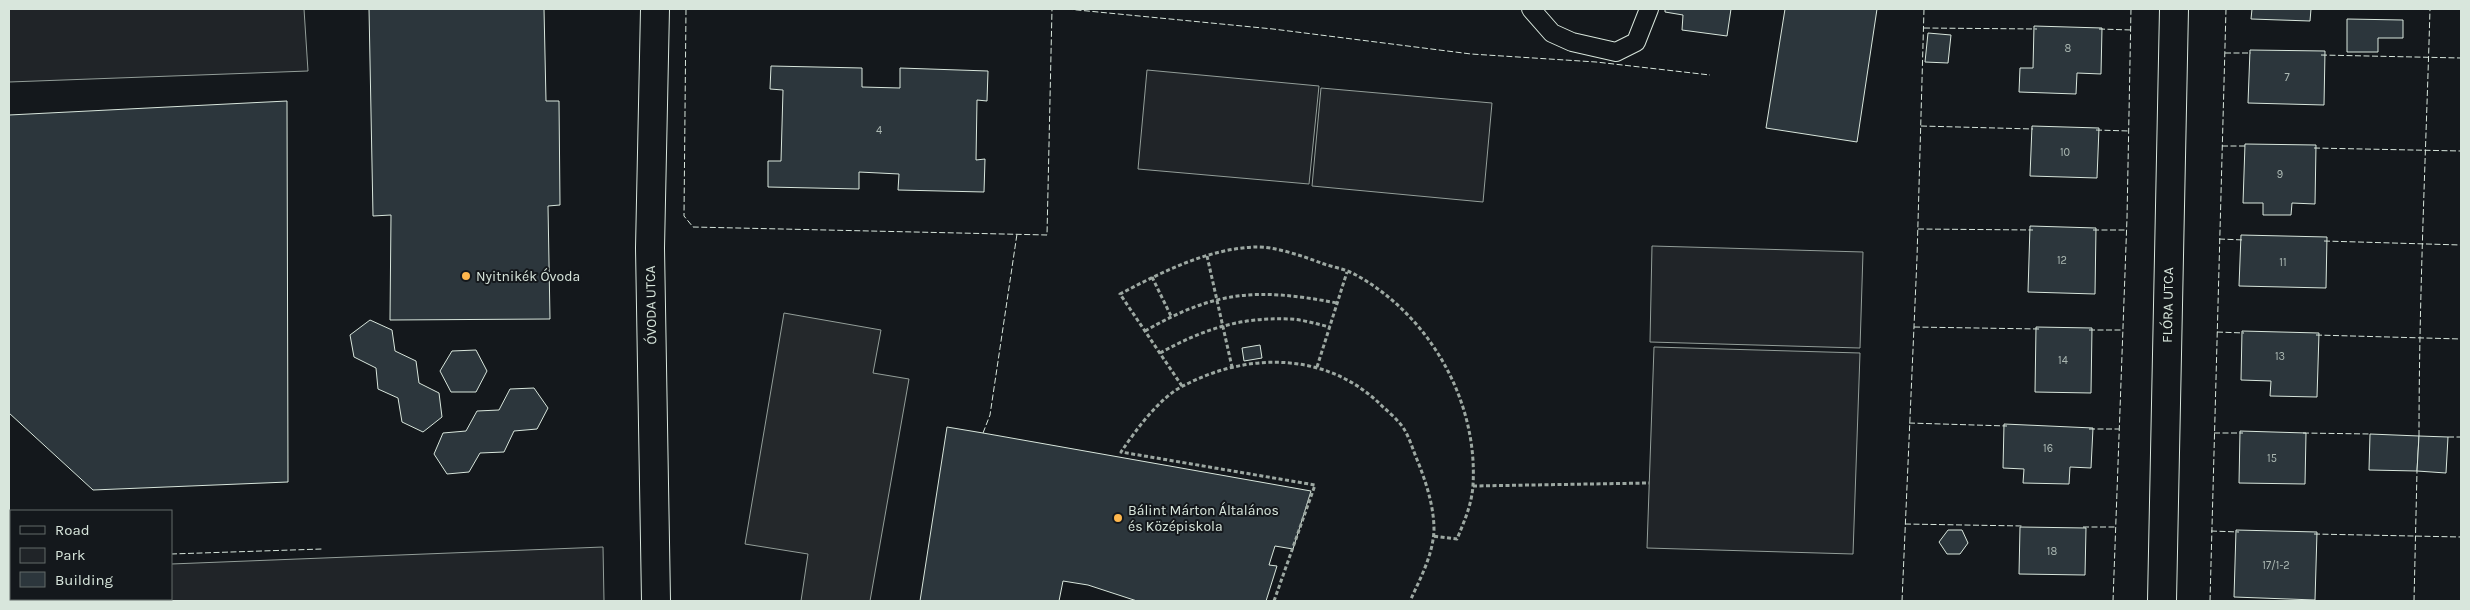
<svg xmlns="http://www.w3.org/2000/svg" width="2470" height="610" font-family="Karla,sans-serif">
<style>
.green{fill:#202428;stroke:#939e99}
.parking{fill:#24282b;stroke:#939e99}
.building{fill:#2c363c;stroke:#d8e6dc}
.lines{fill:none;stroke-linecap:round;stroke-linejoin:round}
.service-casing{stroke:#d8e6dc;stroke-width:20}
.minor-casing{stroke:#d8e6dc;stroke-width:30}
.path{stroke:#9da8a2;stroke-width:3;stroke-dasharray:4 2.5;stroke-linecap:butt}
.service{stroke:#14181c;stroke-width:18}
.minor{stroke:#14181c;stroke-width:28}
.fence{stroke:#d8e6dc;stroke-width:1;stroke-dasharray:6 2.5;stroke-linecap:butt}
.poi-dot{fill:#ffb74d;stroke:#14181c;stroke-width:2}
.labels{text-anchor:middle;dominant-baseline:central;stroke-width:4;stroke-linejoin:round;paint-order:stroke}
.number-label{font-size:11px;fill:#adbab4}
.poi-label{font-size:14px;fill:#d8e6dc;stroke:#14181c;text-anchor:start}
.street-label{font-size:14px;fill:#d8e6dc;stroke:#14181c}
</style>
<rect width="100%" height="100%" fill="#14181c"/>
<g class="green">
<path d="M 9,9 L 304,9 L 308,71 L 9,82 Z"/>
<path d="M 1147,70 L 1319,86 L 1309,184 L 1138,169 Z"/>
<path d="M 1321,88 L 1492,103 L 1483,202 L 1312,186 Z"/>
<path d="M 1652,246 L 1863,252 L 1860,348 L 1650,342 Z"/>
<path d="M 1654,347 L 1860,353 L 1853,554 L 1647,548 Z"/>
<path d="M 603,547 L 604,601 L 9,601 L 9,552 L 11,554 L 11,599 L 171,599 L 171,564 Z"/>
</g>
<path class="parking" d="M 784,313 L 881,330 L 873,373 L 909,379 L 870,601 L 801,601 L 808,554 L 745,544 Z"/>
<g class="building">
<path d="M 369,9 L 544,9 L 546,101 L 559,101 L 560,205 L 548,206 L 550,319 L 390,320 L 391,215 L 373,216 Z"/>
<path d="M 1665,9 L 1731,9 L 1727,36 L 1682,30 L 1683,15 L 1665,12 Z"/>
<path d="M 1785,9 L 1877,9 L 1857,142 L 1766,128 Z"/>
<path d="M 2252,9 L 2311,9 L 2310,21 L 2251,19 Z"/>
<path d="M 2347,19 L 2403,20 L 2403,38 L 2378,38 L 2378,52 L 2347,52 Z"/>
<path d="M 2034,26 L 2102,28 L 2101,74 L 2077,73 L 2076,94 L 2019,92 L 2020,68 L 2033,68 Z"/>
<path d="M 1928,33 L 1951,35 L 1948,63 L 1925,62 Z"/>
<path d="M 2250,50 L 2325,51 L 2324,105 L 2248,103 Z"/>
<path d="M 771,66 L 862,68 L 862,87 L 900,88 L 900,68 L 988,71 L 987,101 L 977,100 L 976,160 L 985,159 L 984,192 L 898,190 L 899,174 L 859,172 L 859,189 L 768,187 L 768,161 L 781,161 L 783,90 L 770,89 Z"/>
<path d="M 287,101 L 288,482 L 93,490 L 9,413 L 9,115 Z"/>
<path d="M 2032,126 L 2099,128 L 2097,178 L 2030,176 Z"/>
<path d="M 2245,144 L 2316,145 L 2315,204 L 2292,203 L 2291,215 L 2263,215 L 2263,203 L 2243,203 Z"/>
<path d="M 2030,226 L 2096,228 L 2095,294 L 2028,292 Z"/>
<path d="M 2241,235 L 2327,237 L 2326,288 L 2239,286 Z"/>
<path d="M 370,320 L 392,330 L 395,351 L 416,361 L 419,383 L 439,393 L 442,417 L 423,432 L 402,422 L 398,398 L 378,389 L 376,368 L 354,357 L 350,335 Z"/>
<path d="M 2036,327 L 2092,328 L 2091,393 L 2035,392 Z"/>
<path d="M 2242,331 L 2319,333 L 2317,397 L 2270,396 L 2271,381 L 2241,380 Z"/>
<path d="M 1260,345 L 1262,358 L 1244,361 L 1242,348 Z"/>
<path d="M 476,350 L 487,371 L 476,392 L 451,392 L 440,371 L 452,351 Z"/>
<path d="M 534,388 L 548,408 L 537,429 L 514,431 L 504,452 L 480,453 L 469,472 L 447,474 L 434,454 L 443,433 L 466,431 L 477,411 L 499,410 L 510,389 Z"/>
<path d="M 2004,424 L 2093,428 L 2091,468 L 2070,467 L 2069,484 L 2023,483 L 2024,469 L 2003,468 Z"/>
<path d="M 947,427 L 983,433 L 1311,491 L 1293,549 L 1275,546 L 1269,565 L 1277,566 L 1266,601 L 1137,601 L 1088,585 L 1063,581 L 1059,601 L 920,601 Z"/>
<path d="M 2240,431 L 2306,433 L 2305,484 L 2239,483 Z"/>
<path d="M 2370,434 L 2419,436 L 2417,471 L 2369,470 Z"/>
<path d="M 2419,436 L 2448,437 L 2446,473 L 2417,471 Z"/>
<path d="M 2020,527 L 2086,528 L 2085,575 L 2019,574 Z"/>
<path d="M 1948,530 L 1962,530 L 1968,543 L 1960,554 L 1947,554 L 1939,542 Z"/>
<path d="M 2236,530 L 2317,532 L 2315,600 L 2234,597 Z"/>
</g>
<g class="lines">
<defs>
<path id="service" d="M 1531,9 L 1552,33 L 1572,42 L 1616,52 L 1636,42 L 1649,9"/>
<g id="minor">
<path d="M 655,9 L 650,248 L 656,601"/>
<path d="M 2162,601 L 2174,9"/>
</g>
</defs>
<use href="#service" class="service-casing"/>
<use href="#minor" class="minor-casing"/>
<g class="path">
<path d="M 1207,256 L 1232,367"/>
<path d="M 1152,277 L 1171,316"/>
<path d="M 1145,331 C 1216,290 1258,288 1337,303"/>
<path d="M 1160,353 C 1202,330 1239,317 1288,319 C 1302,319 1316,324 1330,327"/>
<path d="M 1317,367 L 1347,272"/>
<path d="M 1182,386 L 1120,294 C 1162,272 1207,249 1255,247 C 1273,246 1303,256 1321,263 C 1332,267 1346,269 1356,275 C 1430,316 1478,401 1473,485 C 1472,504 1464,522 1457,539 L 1433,536"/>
<path d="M 1473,486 L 1649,483"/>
<path d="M 1274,601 L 1315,485 L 1121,452 C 1136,430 1159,398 1183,386 C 1249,351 1329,352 1383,407 C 1390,413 1399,421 1404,429 C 1409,437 1412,447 1416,457 C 1425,479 1434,505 1434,530 C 1433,555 1420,579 1410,601"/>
</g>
<use href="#service" class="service"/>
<use href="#minor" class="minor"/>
<g class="fence">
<path d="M 686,9 L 684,216 L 693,227 L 1047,235 L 1052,9"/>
<path d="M 1067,9 L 1273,29 L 1471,54 L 1596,62 L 1710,75"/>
<path d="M 1924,28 L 2037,29"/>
<path d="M 2099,29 L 2131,30"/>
<path d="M 2225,53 L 2251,53"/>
<path d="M 2321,55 L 2461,58"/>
<path d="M 1921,126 L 2033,129"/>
<path d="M 2096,130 L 2129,131"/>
<path d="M 2222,146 L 2246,146"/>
<path d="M 2314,148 L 2461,151"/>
<path d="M 1918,229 L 2033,230"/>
<path d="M 2093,230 L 2127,230"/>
<path d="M 2219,239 L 2244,240"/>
<path d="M 2324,241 L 2461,245"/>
<path d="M 1914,327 L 2039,329"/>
<path d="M 2089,330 L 2123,330"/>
<path d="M 2217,332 L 2244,333"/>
<path d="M 2316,335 L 2461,339"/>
<path d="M 1909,423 L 2007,426"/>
<path d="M 2089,429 L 2119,429"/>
<path d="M 983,433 L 990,415 L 1017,234"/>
<path d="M 2214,433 L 2243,433"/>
<path d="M 2303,433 L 2370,434"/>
<path d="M 2419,436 C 2419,294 2426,151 2430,9"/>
<path d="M 2448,437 L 2461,437"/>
<path d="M 1905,524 L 2023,526"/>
<path d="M 2083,527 L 2115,527"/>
<path d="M 2211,531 L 2239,532"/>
<path d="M 9,533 L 11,535"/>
<path d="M 2314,534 L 2461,537"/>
<path d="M 171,554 L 322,549"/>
<path d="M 1902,601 L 1917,258 L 1924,9"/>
<path d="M 2113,601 L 2127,218 L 2131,9"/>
<path d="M 2210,601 L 2226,9"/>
<path d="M 2414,601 L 2417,471"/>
</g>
</g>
<g class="poi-dot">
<circle cx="466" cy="276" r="5"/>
<circle cx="1118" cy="518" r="5"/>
</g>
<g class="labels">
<g class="number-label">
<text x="2068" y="48">8</text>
<text x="2287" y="77">7</text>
<text x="879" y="130">4</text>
<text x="2065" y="152">10</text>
<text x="2280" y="174">9</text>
<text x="2062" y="260">12</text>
<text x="2283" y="262">11</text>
<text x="2280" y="356">13</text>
<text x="2063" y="360">14</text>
<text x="2048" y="448">16</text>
<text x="2272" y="458">15</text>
<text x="2052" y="551">18</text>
<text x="2276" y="565">17/1-2</text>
</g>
<g class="poi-label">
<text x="476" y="276">Nyitnikék Óvoda</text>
<text x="1128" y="510">Bálint Márton Általános<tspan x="1128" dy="16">és Középiskola</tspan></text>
</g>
<g class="street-label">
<text transform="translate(651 305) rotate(-91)">ÓVODA UTCA</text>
<text transform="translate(2168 305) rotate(-89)">FLÓRA UTCA</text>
</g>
</g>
<rect width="2470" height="610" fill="none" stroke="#d8e6dc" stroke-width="20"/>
<rect x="10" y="510" width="162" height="90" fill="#14181c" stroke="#626a69"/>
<rect x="20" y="526" width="25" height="8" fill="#14181c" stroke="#626a69"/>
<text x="55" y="535" font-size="15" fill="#d8e6dc">Road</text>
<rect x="20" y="548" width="25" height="15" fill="#202428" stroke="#626a69"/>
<text x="55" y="560" font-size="15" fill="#d8e6dc">Park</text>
<rect x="20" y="572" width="25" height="15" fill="#2c363c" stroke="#626a69"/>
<text x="55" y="585" font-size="15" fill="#d8e6dc">Building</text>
</svg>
